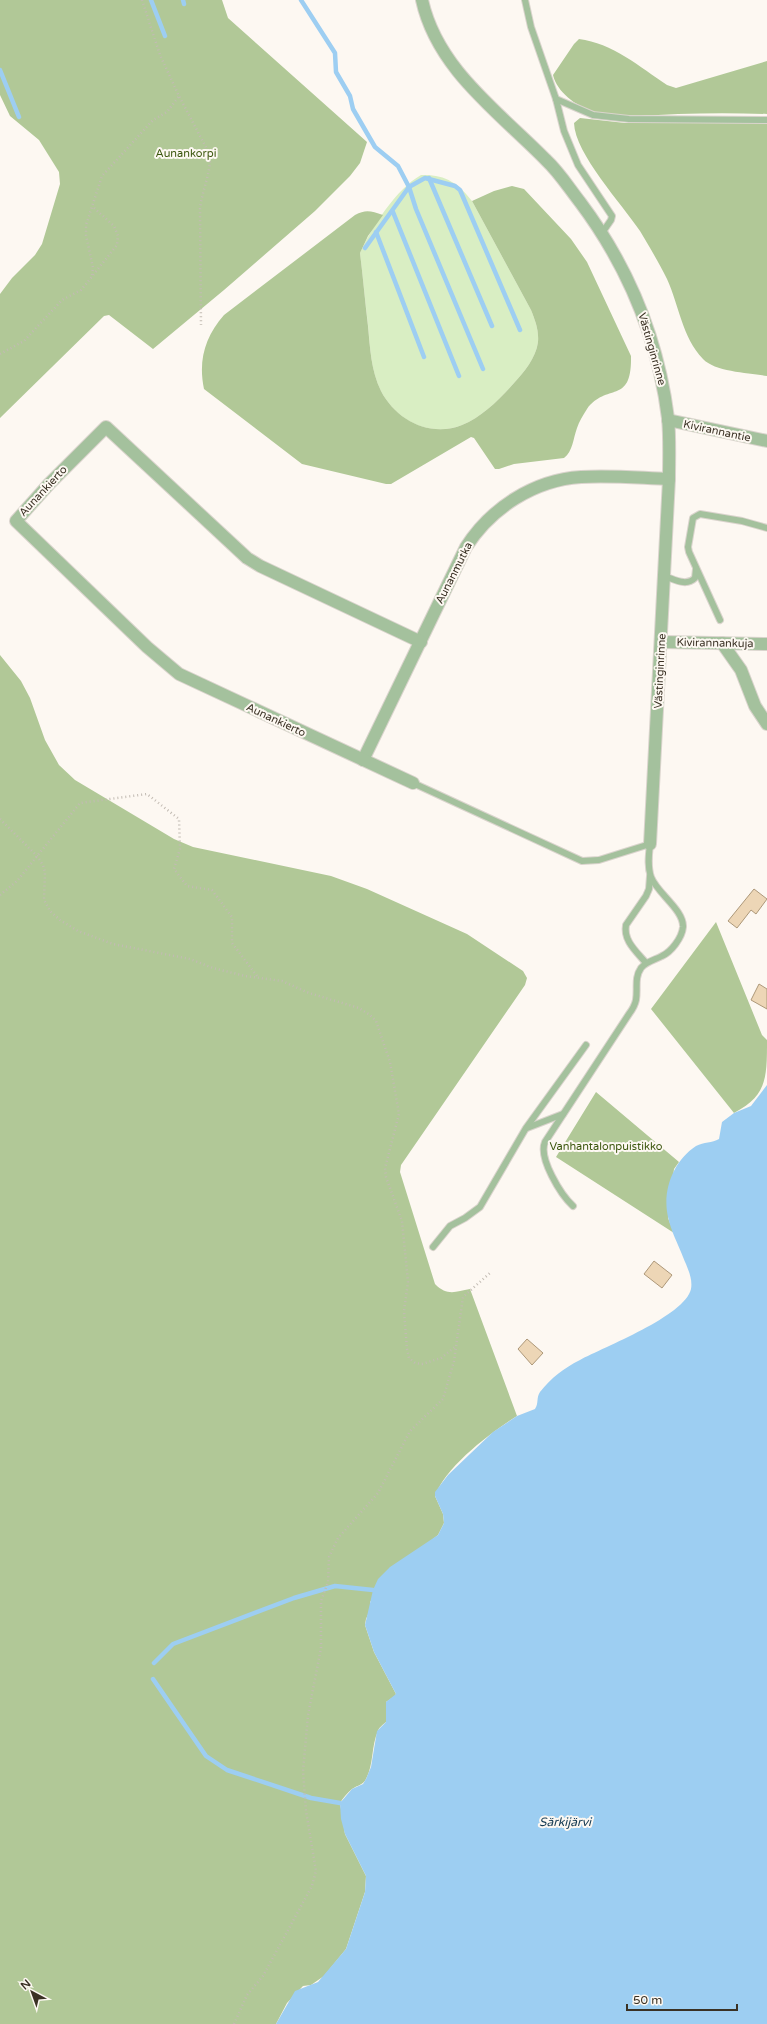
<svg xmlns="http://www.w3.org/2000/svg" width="767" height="2024" font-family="'Varela Round',sans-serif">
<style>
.green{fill:#d9eec3}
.forest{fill:#b1c897}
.water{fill:#9dcef2}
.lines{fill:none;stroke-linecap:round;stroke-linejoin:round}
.stream{stroke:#9dcef2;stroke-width:4.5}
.building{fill:#edd6b6;stroke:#ad9879}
.lane-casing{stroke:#dad4cd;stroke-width:8}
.street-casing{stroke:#dad4cd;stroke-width:14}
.path{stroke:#c2bbb3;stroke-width:2.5;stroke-dasharray:1 3;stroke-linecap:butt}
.lane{stroke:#a4c19d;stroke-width:6}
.street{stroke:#a4c19d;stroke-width:12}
.labels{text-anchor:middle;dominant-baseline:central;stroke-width:4;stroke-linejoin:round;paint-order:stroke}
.park-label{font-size:11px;fill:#3c570e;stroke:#fdf8f2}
.street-label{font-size:11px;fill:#3a3124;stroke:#fdf8f2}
.water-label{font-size:12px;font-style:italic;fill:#133952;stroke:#fdf8f2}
</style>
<rect width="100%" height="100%" fill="#fdf8f2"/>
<path class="green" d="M 421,175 C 445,174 458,183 472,201 L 531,310 C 535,320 539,330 538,342 C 536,358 524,372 514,383 C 500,399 482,417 462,425 C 429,438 396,420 381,391 C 371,371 370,347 368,325 C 365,301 363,277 360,253 C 372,227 396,189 421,175 Z"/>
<g class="forest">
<path d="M 0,0 L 222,0 L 228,18 L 367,142 L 360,163 L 350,176 L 315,211 L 224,290 L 153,349 L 109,315 L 104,316 L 0,418 L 0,294 L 12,278 L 35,255 L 42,244 L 60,184 L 59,172 L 39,140 L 10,116 L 0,95 Z"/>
<path d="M 579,39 C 612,43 640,67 667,85 L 676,88 L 767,61 L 767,114 C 737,113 708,113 678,114 C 655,115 613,118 592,111 C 576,106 557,92 553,75 L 574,44 Z"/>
<path d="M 580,118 L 625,123 L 767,122 L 767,376 C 750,373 715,372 703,359 C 682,337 679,305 667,279 C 659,263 649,246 640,231 C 622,204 575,154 574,123 Z"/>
<path d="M 512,186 L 524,189 L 571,239 L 587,262 L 631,356 C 632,406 607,382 587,409 C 583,415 579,422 577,428 C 573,439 573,451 564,458 L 514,464 L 499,469 L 495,469 L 474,438 L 471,437 L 391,484 L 386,484 L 302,464 L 204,389 C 198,360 205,337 224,315 L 355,215 C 366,209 371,211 383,215 L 368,236 L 360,253 C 363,277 365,301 368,326 C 370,347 371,371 381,391 C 396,420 430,438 462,425 C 482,417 500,399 514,383 C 524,372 536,358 538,342 C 539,330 535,320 531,310 L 472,201 L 494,191 Z"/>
<path d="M 0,655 L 21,681 L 30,698 L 45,740 L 59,765 L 75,780 L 174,839 L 193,847 L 331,876 L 367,889 L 467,934 L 523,971 L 527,978 L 525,985 L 401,1165 L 400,1172 L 435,1284 C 447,1296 455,1292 470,1289 L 517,1416 C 491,1432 445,1467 435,1496 L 443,1514 L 444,1523 L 438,1535 L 423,1547 L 370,1602 L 370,1610 L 366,1619 L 365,1625 L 374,1652 L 396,1694 L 395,1696 L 386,1702 L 386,1722 C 383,1725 379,1727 378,1731 C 371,1746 374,1764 366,1779 C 363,1785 358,1785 352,1789 C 347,1793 343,1798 340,1803 L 345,1834 L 366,1876 L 365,1892 L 346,1949 L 324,1976 L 311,1985 L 303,1986 L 287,2003 L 276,2024 L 0,2024 Z"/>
<path d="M 716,922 L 762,1035 L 767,1040 C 767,1078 767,1096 734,1113 L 651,1009 Z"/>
<path d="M 596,1092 L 679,1162 L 674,1169 L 668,1218 L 674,1233 L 556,1157 Z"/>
</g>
<path class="water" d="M 767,1085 L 767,2024 L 276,2024 L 295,1991 L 318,1982 L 346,1949 L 365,1892 L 366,1876 L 345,1834 L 341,1819 L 340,1803 L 352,1789 L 363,1784 L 366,1779 L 371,1767 L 377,1731 L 386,1722 L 386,1702 L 396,1694 L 374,1652 L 365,1625 L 373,1590 L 378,1579 L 390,1567 L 438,1535 L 444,1523 L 443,1514 L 435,1496 L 435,1492 L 448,1475 L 493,1432 L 517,1416 L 535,1409 C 539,1403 536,1398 540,1392 C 551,1378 564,1368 580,1360 C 604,1347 685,1316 691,1289 C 693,1278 687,1267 683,1257 C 678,1244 671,1231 668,1217 C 662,1191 673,1161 696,1146 C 704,1142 712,1143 719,1139 L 722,1122 L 734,1113 L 751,1106 Z"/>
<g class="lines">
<g class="stream">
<path d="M 151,0 L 165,36"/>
<path d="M 183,0 L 184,4"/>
<path d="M 301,0 L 335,53 L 336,72 L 350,96 L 353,109 L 375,147 L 398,166 L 409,187 L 416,209 L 483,369"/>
<path d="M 0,70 L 19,117"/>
<path d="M 429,178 L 492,326"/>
<path d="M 393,212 L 459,376"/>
<path d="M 376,232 L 424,357"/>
<path d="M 365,248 L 409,187 L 425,178 L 455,186 L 460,190 L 520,330"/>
<path d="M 154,1663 L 173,1644 L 294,1598 L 335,1586 L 373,1590"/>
<path d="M 153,1679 L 206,1756 L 227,1770 L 311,1798 L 340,1803"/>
</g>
</g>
<g class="building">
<path d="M 754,889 L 767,899 L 756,914 L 751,910 L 737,928 L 728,921 Z"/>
<path d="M 759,984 L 767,989 L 767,1009 L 751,1000 Z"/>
<path d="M 654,1261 L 672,1275 L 662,1288 L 644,1274 Z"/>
<path d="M 527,1339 L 543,1353 L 532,1365 L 518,1349 Z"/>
</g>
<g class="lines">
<defs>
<g id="lane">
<path d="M 525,0 L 531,27 L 556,99 L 564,131 L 578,165 L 612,216 L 611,220 L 602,233"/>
<path d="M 556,99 L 593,115 L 629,119 L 767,120"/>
<path d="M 664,576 C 674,579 686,587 695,578 L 696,569"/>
<path d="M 720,620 L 689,552 L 688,547 L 693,518 L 700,514 L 742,521 L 767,528"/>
<path d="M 413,783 L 582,861 L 599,860 L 650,844 C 649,854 647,866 651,877 C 657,893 684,910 683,927 C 682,938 671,952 662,956 C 655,960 647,961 641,968 C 634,978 638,989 636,1000 C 635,1005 632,1010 629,1014 L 545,1142 C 538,1158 561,1195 573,1206"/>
<path d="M 646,963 C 637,952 623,941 626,925 L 646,896 L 649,889 L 650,876"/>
<path d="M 527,1128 L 563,1114"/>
<path d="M 433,1247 L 450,1226 L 465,1218 L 480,1207 L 526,1128 L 586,1045"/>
</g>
<g id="street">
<path d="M 422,0 C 437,69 499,112 546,160 C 559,172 569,188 580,202 C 628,266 658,339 668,418 C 670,438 669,459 669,479 L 650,844"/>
<path d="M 668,420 L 767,441"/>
<path d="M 662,642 L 767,644"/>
<path d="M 722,643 L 741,670 L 755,706 L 767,724"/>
<path d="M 363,760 L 466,547 C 491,508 534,480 581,477 C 610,475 640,478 669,479"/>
<path d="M 413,783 L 179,674 L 147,647 L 16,521 L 49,484 L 106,427 L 247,558 L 260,566 L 421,642"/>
</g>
</defs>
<use href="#lane" class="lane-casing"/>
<use href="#street" class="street-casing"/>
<g class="path">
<path d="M 142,0 L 160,55 L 179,96 L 210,155 C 211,173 202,190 200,209 L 201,325"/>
<path d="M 92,275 L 93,268 L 86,235 L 86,225 L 102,176 L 153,120 L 167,112 L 179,96"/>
<path d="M 0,354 L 24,341 L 62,300 L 81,290 L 86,284 L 117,245 L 118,236 L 114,226 L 92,206"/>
<path d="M 0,819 L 37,856 L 43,865 L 45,872 L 44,900 L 50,911 L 60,920 L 78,931 L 113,944 L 190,959 L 213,968 L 245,976 L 282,981 L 309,993 L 359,1008 L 370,1015 L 376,1021 L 390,1062 L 399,1114 L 385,1168 L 386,1177 L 402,1221 L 408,1282 L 404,1311 L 407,1349 L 409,1358 L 415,1363 L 422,1364 L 441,1358 L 456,1346"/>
<path d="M 0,895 L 17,881 L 80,803 L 147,794 L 179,819 L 180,849 L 174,869 L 187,886 L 212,890 L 232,917 L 232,943 L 257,976"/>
<path d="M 234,2024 L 247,1995 L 263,1976 L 312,1886 L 316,1871 L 306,1811 L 303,1771 L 308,1715 L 321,1648 L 321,1601 L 328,1582 L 329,1557 L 338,1538 L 378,1493 L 410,1431 L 443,1399 L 454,1361 L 463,1297 L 490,1273"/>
</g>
<use href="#lane" class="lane"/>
<use href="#street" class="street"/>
</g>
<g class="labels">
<g class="park-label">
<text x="186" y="153">Aunankorpi</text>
<text x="606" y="1146">Vanhantalonpuistikko</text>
</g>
<g class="street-label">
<text transform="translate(652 349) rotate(74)">Västinginrinne</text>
<text transform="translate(717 431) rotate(12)">Kivirannantie</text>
<text transform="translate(43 491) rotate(-47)">Aunankierto</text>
<text transform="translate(454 573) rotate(-63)">Aunanmutka</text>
<text transform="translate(715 643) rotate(1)">Kivirannankuja</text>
<text transform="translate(660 671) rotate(-87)">Västinginrinne</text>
<text transform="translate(276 720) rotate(25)">Aunankierto</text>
</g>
<g class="water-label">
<text x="565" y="1822">Särkijärvi</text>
</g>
</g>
<g transform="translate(32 1992) rotate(319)" stroke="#fdf8f2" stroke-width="3" paint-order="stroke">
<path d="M0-3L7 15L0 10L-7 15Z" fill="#3a3124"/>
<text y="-6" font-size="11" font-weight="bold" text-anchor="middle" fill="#3a3124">N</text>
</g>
<path d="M627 2004v6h110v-6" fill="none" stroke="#3a3124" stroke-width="2"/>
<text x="633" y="2004" font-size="12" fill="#3a3124" stroke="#fdf8f2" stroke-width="3" paint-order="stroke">50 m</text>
</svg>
